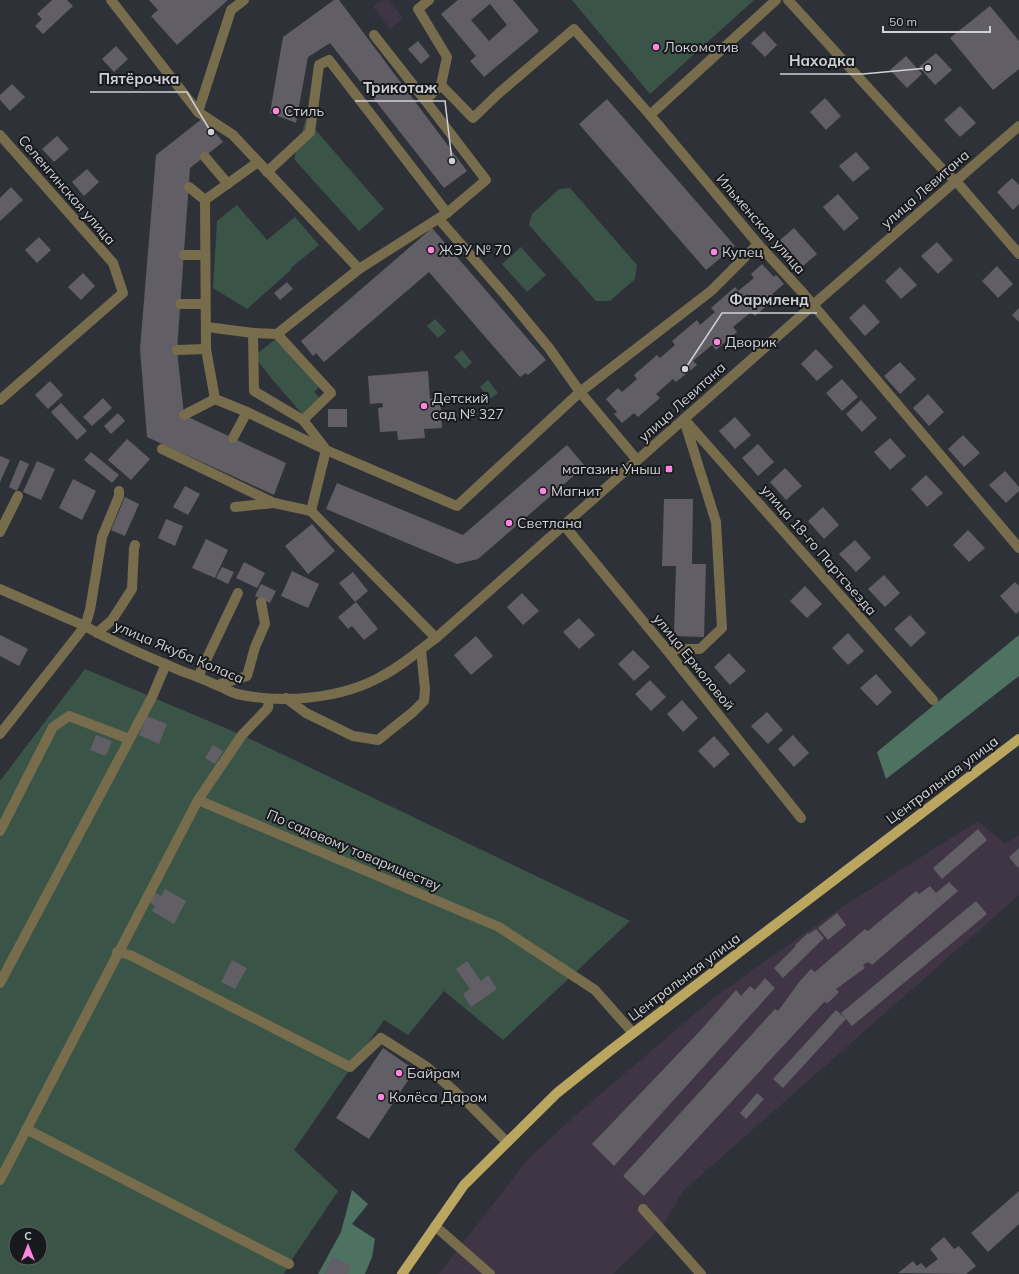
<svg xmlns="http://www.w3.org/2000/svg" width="1019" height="1274" font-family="Mulish,sans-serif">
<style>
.industrial{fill:#3f3544}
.green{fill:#3b5448;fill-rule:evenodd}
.forest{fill:#4e7261}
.building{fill:#625e66;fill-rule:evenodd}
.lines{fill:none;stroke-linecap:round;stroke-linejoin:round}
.minor{stroke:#776c4c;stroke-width:10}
.major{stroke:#bba660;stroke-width:10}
.poi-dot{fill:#fe85e0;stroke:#18191c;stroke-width:1.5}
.labels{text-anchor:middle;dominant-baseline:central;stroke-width:4;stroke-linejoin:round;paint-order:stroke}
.poi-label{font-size:14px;fill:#cfd1d5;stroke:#18191c;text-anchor:start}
.street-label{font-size:14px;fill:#cfd1d5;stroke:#18191c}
.leader{fill:none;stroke:#cfd1d5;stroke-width:1.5}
.callout-dot{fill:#cfd1d5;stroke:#18191c;stroke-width:1.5}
.callout-label{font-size:15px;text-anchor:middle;font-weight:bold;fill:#cfd1d5;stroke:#18191c;stroke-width:4;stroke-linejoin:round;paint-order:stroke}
</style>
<rect width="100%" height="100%" fill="#2e3238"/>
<g class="industrial">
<path d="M 381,0 L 388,0 L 403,18 L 390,29 L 373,7 Z"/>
<path d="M 978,821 L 1005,844 L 1019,835 L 1019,895 L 683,1191 L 663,1226 L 613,1274 L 439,1274 L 528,1159 L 575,1116 L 712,999 L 836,911 Z"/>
</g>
<g class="green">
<path d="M 572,0 L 754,0 L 650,94 Z"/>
<path d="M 306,119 L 384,209 L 359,231 L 294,159 Z"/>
<path d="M 570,188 L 637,265 L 635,279 L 610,301 L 596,301 L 529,225 L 532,214 L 559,189 Z"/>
<path d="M 237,205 L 267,240 L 295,217 L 319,245 L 291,268 L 291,270 L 247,309 L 213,288 L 217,221 Z"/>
<path d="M 521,247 L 546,275 L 527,292 L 502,264 Z"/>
<path d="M 435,319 L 446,331 L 438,338 L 427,326 Z"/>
<path d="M 277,338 L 321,385 L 314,392 L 321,399 L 304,416 L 271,378 L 254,356 Z"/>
<path d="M 462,350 L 472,362 L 465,369 L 454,357 Z"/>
<path d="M 488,380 L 498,393 L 490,399 L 480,387 Z"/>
<path d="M 85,669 L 242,735 L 630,921 L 503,1040 L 444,991 L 408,1035 L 384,1020 L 294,1150 L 338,1191 L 289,1264 L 284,1274 L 0,1274 L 0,781 ZM 16,1234 L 40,1234 L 40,1258 L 16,1258 Z"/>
</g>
<g class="forest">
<path d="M 1019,635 L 1019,676 L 886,779 L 877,752 Z"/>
<path d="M 352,1190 L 368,1204 L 352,1224 L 375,1239 L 372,1257 L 365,1274 L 318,1274 L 341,1232 Z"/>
</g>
<g class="building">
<path d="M 52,0 L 67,0 L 73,6 L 43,34 L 35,26 L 42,19 L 37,14 Z"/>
<path d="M 149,0 L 228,0 L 177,45 L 151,16 L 158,10 Z"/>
<path d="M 334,0 L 339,0 L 467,171 L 444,188 L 330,43 L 308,57 L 296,123 L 270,113 L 283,37 Z"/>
<path d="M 458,0 L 513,0 L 539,31 L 484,77 L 470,61 L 476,56 L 441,14 ZM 490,4 L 507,25 L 489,41 L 471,20 Z"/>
<path d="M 990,6 L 1019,41 L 1019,69 L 993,90 L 950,38 Z"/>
<path d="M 764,31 L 777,45 L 765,57 L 751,43 Z"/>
<path d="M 418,41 L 430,56 L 421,64 L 408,49 Z"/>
<path d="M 116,46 L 128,59 L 114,72 L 102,59 Z"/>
<path d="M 936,53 L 952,70 L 935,85 L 919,67 Z"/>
<path d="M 906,56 L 922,74 L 907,88 L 890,70 Z"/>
<path d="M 12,84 L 25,97 L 10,111 L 0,100 L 0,95 Z"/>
<path d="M 825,98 L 841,116 L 826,130 L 810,112 Z"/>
<path d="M 607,99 L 735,246 L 706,270 L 579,124 Z"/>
<path d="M 960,106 L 976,123 L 960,137 L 944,120 Z"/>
<path d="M 203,118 L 223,142 L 190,168 L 177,350 L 184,415 L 286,463 L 274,495 L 147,437 L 140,349 L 156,155 Z"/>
<path d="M 57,136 L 69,149 L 54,162 L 42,149 Z"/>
<path d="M 856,152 L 870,168 L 853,182 L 839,166 Z"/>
<path d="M 87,169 L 99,182 L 84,196 L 72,182 Z"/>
<path d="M 1012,178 L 1019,185 L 1019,204 L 1013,210 L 997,192 Z"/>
<path d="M 11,187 L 23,200 L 0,221 L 0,198 Z"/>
<path d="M 838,194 L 859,218 L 844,231 L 823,207 Z"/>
<path d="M 432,228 L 546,360 L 528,375 L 526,373 L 520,377 L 429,272 L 324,362 L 316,353 L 313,356 L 301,341 Z"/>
<path d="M 794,228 L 817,254 L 803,266 L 780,240 Z"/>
<path d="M 39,237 L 51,250 L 37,263 L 25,250 Z"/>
<path d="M 937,242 L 953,260 L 938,274 L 921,256 Z"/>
<path d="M 762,264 L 774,277 L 776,275 L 784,284 L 772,294 L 776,298 L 755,316 L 751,312 L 733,327 L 737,332 L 716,350 L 712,345 L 693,361 L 697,365 L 676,382 L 673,379 L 656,394 L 660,398 L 638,417 L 634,413 L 622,423 L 614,414 L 617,412 L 606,399 L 618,388 L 622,392 L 637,379 L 634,375 L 657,355 L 660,358 L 675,345 L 672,341 L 697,320 L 700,325 L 715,312 L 711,308 L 735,287 L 738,291 L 754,278 L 751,274 Z"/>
<path d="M 997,266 L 1013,284 L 998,298 L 982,281 Z"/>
<path d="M 900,267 L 917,285 L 901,299 L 885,281 Z"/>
<path d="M 83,273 L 95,286 L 81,300 L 68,287 Z"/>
<path d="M 287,282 L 293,289 L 280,300 L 274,293 Z"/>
<path d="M 864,304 L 880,322 L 865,336 L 849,318 Z"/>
<path d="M 1019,308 L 1019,322 L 1012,315 Z"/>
<path d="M 816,349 L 833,367 L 817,381 L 801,364 Z"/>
<path d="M 900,362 L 916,379 L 900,394 L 884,376 Z"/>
<path d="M 428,371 L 430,399 L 440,398 L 442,428 L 424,429 L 425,438 L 398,440 L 397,431 L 380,432 L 378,408 L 383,407 L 382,403 L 370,404 L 368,376 Z"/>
<path d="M 842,379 L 858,397 L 842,411 L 826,393 Z"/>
<path d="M 50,381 L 63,395 L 48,409 L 35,395 Z"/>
<path d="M 928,394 L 944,412 L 929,426 L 913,408 Z"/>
<path d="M 103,398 L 112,408 L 92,426 L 83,417 Z"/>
<path d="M 861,400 L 877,418 L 862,432 L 846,414 Z"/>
<path d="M 61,403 L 87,431 L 77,440 L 51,412 Z"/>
<rect x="328" y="409" width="19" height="18"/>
<path d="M 118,413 L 125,421 L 111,434 L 104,426 Z"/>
<path d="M 735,417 L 751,435 L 735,449 L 719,431 Z"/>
<path d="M 963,435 L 980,453 L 964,467 L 948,449 Z"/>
<path d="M 890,438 L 906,456 L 890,470 L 874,452 Z"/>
<path d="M 127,439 L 150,459 L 131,480 L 108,460 Z"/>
<path d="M 758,444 L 774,462 L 758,476 L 742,458 Z"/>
<path d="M 567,445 L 585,466 L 478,559 L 457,564 L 326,509 L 337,483 L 463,535 Z"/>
<path d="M 91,452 L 119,475 L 112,483 L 84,460 Z"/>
<path d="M 0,456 L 10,460 L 0,482 Z"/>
<path d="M 20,460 L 29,464 L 17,491 L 9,487 Z"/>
<path d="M 37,461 L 55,469 L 41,500 L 23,492 Z"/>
<path d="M 785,468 L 802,486 L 786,500 L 770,482 Z"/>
<path d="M 1005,471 L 1019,487 L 1019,491 L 1006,503 L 989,485 Z"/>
<path d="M 926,475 L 943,493 L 927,507 L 911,489 Z"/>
<path d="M 73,479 L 96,491 L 82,520 L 59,508 Z"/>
<path d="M 185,486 L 200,494 L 188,515 L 173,507 Z"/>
<path d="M 125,497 L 139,504 L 125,536 L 111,530 Z"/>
<path d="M 664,499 L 693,499 L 692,564 L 706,564 L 704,637 L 674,636 L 676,566 L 662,566 Z"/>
<path d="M 823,507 L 839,525 L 824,539 L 808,521 Z"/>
<path d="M 166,519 L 183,526 L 175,546 L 158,538 Z"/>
<path d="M 312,524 L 335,551 L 308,574 L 285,546 Z"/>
<path d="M 968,530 L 985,548 L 969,562 L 953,545 Z"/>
<path d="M 206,539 L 228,550 L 215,578 L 192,568 Z"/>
<path d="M 855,540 L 871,558 L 856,572 L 839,554 Z"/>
<path d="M 244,562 L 265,573 L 257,588 L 236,578 Z"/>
<path d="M 222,567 L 234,572 L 228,584 L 216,578 Z"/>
<path d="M 292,571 L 319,584 L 308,608 L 281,596 Z"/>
<path d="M 353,572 L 368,591 L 355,602 L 339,583 Z"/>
<path d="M 884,575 L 900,593 L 885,607 L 868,589 Z"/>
<path d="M 1015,582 L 1019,586 L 1019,611 L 1016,614 L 1000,596 Z"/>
<path d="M 261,584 L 276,591 L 270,603 L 255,596 Z"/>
<path d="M 805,586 L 822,604 L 807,618 L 790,601 Z"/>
<path d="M 522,593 L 539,611 L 523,625 L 507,607 Z"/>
<path d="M 356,602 L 378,629 L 364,640 L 352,626 L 348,629 L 338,617 Z"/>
<path d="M 910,615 L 926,633 L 911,647 L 894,629 Z"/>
<path d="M 579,618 L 595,635 L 579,649 L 563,632 Z"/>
<path d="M 848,633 L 864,651 L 848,665 L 832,648 Z"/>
<path d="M 0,635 L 28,649 L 19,666 L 0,656 Z"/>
<path d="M 476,636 L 493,656 L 471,675 L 454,655 Z"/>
<path d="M 633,650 L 650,667 L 634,681 L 618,664 Z"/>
<path d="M 729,653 L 746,671 L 730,685 L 714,667 Z"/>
<path d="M 876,674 L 892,692 L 877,706 L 860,688 Z"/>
<path d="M 650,680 L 666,697 L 651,711 L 635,694 Z"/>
<path d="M 682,700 L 698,718 L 683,732 L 667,714 Z"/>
<path d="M 767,712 L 783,730 L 768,744 L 751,726 Z"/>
<path d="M 147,716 L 167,724 L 159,744 L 139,735 Z"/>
<path d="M 96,735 L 112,741 L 106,756 L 90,750 Z"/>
<path d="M 793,735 L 809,753 L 794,767 L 778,749 Z"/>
<path d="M 714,736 L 730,754 L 714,768 L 698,751 Z"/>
<path d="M 213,745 L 223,751 L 215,764 L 205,758 Z"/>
<path d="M 978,829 L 987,840 L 942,879 L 933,868 Z"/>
<path d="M 1019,848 L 1019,867 L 1018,868 L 1009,857 Z"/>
<path d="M 949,882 L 958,891 L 872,965 L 868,962 L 863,965 L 865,968 L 836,989 L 839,992 L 828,1003 L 824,1002 L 644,1196 L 623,1176 L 775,1009 L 778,1011 L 800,981 L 811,969 L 815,972 L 865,929 L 868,931 L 916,891 L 919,894 L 930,886 L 936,893 Z"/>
<path d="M 165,889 L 186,901 L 174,924 L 152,911 L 155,906 L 148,901 L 153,891 L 161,896 Z"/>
<path d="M 976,901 L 987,914 L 852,1026 L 846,1019 L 783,1088 L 773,1079 L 836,1010 L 846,1019 L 841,1013 Z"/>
<path d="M 837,913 L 846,925 L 828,940 L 818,928 Z"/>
<path d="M 816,929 L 824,938 L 783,978 L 774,968 L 796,946 L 795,945 L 808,933 L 809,934 Z"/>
<path d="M 232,960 L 247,968 L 235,989 L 221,982 Z"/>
<path d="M 467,961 L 481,981 L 488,975 L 497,989 L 471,1007 L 463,994 L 470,989 L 456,969 Z"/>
<path d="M 765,978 L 775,988 L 614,1166 L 592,1144 L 699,1032 L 736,990 L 741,996 L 750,986 L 755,990 Z"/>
<path d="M 383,1048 L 415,1070 L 369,1139 L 336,1118 Z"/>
<path d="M 757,1093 L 764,1099 L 746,1119 L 740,1113 Z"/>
<path d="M 1019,1191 L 1019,1224 L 988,1252 L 971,1233 Z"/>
<path d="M 944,1237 L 954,1249 L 959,1246 L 976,1266 L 966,1274 L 898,1273 L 913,1261 L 917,1266 L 921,1263 L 926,1268 L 938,1259 L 930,1249 Z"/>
<path d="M 332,1257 L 351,1265 L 348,1274 L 324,1274 Z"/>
</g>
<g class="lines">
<g class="minor">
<path d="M 111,0 L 198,112 L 233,135 L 359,269"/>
<path d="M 429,0 L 418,9 L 447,57 L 441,85"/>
<path d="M 788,0 L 945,172 L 956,181 L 1019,254"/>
<path d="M 425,100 L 441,85 L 473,118 L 499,93 L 574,29 L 650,115 L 758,244 L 803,293 L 1019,548"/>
<path d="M 198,112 L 231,10 L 244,0"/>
<path d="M 650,115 L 776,0"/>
<path d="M 0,135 L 113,263 L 123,293 L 0,400"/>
<path d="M 205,157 L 228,184"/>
<path d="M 258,162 L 205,200 L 206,349 L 215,399 L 247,412 L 326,450 L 457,506 L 580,392 L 711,291 L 758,244"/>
<path d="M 267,172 L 310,132 L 319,65 L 329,60 L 447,213"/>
<path d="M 189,187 L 205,200"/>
<path d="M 439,219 L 506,296 L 549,348 L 580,392 L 637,460"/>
<path d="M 184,255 L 205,255"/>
<path d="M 180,304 L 205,304"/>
<path d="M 207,327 L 253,333 L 277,334 L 359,269 L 447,213 L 486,180 L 425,100 L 374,35"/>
<path d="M 253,333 L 254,391 L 303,420 L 324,447"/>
<path d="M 277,334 L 331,393 L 303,420"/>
<path d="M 177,350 L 206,349"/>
<path d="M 184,415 L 215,399"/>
<path d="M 684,419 L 933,700"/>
<path d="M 233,438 L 247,412"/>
<path d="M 162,449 L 274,503 L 311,511"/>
<path d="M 326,450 L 311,511 L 436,638"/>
<path d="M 235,507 L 274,503"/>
<path d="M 563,524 L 666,649 L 801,818"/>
<path d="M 0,532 L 18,496"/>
<path d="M 0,589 L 85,626 C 116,644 151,658 184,672 C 197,676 209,682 221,687 C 226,689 232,693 237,694 C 282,704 342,699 382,676 C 402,666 418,651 436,638 L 813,305 L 1019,126"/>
<path d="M 97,633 L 112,620 L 132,589 L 134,548 L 135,545"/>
<path d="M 666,649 L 700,649 L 722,628 L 716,522 L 685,423"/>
<path d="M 198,677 L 238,593"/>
<path d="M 217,685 L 247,676 L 255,647 L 265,624 L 261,602"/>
<path d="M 286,698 L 306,713 L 353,736 L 378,740 L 413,712 L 424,701 L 425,689 L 421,650"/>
<path d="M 0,734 L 85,626 L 90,610 L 102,537 L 119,496 L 119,491"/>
<path d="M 198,800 L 499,927 L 595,990 L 633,1033"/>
<path d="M 0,831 L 53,727 L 69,716 L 129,739"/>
<path d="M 117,952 L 130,955 L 350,1067 L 381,1038 L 427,1067 L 468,1103 L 507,1142"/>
<path d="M 0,983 L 152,697 L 166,664"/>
<path d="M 26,1129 L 289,1264"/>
<path d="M 0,1180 L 198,800 L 242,735 L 268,708 L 269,699"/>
<path d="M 643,1209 L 701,1274"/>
<path d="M 435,1226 L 490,1274"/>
</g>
<path class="major" d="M 402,1274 L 464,1185 L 557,1093 L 611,1050 L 1019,739"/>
</g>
<g class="poi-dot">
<circle cx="656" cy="47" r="4"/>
<circle cx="276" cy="111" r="4"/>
<circle cx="431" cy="250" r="4"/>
<circle cx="714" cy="252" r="4"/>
<circle cx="717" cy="342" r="4"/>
<circle cx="424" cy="406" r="4"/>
<rect x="665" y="465" width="8" height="8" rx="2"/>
<circle cx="543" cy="491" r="4"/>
<circle cx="509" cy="523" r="4"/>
<circle cx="399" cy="1073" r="4"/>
<circle cx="381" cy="1097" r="4"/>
</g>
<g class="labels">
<g class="poi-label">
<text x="664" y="47">Локомотив</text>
<text x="284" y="111">Стиль</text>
<text x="439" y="250">ЖЭУ № 70</text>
<text x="722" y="252">Купец</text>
<text x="725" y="342">Дворик</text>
<text x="432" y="398">Детский<tspan x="432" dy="16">сад № 327</tspan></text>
<text x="661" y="469" text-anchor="end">магазин Уныш</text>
<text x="551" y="491">Магнит</text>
<text x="517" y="523">Светлана</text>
<text x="407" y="1073">Байрам</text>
<text x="389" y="1097">Колёса Даром</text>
</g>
<g class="street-label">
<text transform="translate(925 189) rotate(-41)">улица Левитана</text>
<text transform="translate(67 190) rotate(49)">Селенгинская улица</text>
<text transform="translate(761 224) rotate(49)">Ильменская улица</text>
<text transform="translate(682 402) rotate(-42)">улица Левитана</text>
<text transform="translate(819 550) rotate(49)">улица 18-го Партсъезда</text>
<text transform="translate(179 652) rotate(23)">улица Якуба Коласа</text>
<text transform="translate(694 662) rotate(51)">улица Ермоловой</text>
<text transform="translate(942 780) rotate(-37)">Центральная улица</text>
<text transform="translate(354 850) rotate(23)">По садовому товариществу</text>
<text transform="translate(684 977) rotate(-37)">Центральная улица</text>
</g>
</g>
<path class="leader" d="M928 68L863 74H780M211 132L187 92H90M452 161L445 101H355M685 369L722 313H817"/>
<g class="callout-dot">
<circle cx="928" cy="68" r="4"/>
<circle cx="211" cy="132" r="4"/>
<circle cx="452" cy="161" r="4"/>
<circle cx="685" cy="369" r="4"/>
</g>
<g class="callout-label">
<text x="822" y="66">Находка</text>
<text x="139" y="84">Пятёрочка</text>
<text x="400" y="93">Трикотаж</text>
<text x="769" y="305">Фармленд</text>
</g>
<g transform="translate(28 1246)"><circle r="19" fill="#18191c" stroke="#616366"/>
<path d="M0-3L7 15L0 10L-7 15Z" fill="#fe85e0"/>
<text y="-6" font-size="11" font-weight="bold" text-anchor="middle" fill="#cfd1d5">С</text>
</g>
<path d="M883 26v6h107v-6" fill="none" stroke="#cfd1d5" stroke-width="2"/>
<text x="889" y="26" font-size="12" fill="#cfd1d5" stroke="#18191c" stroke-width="3" paint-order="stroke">50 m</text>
</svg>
